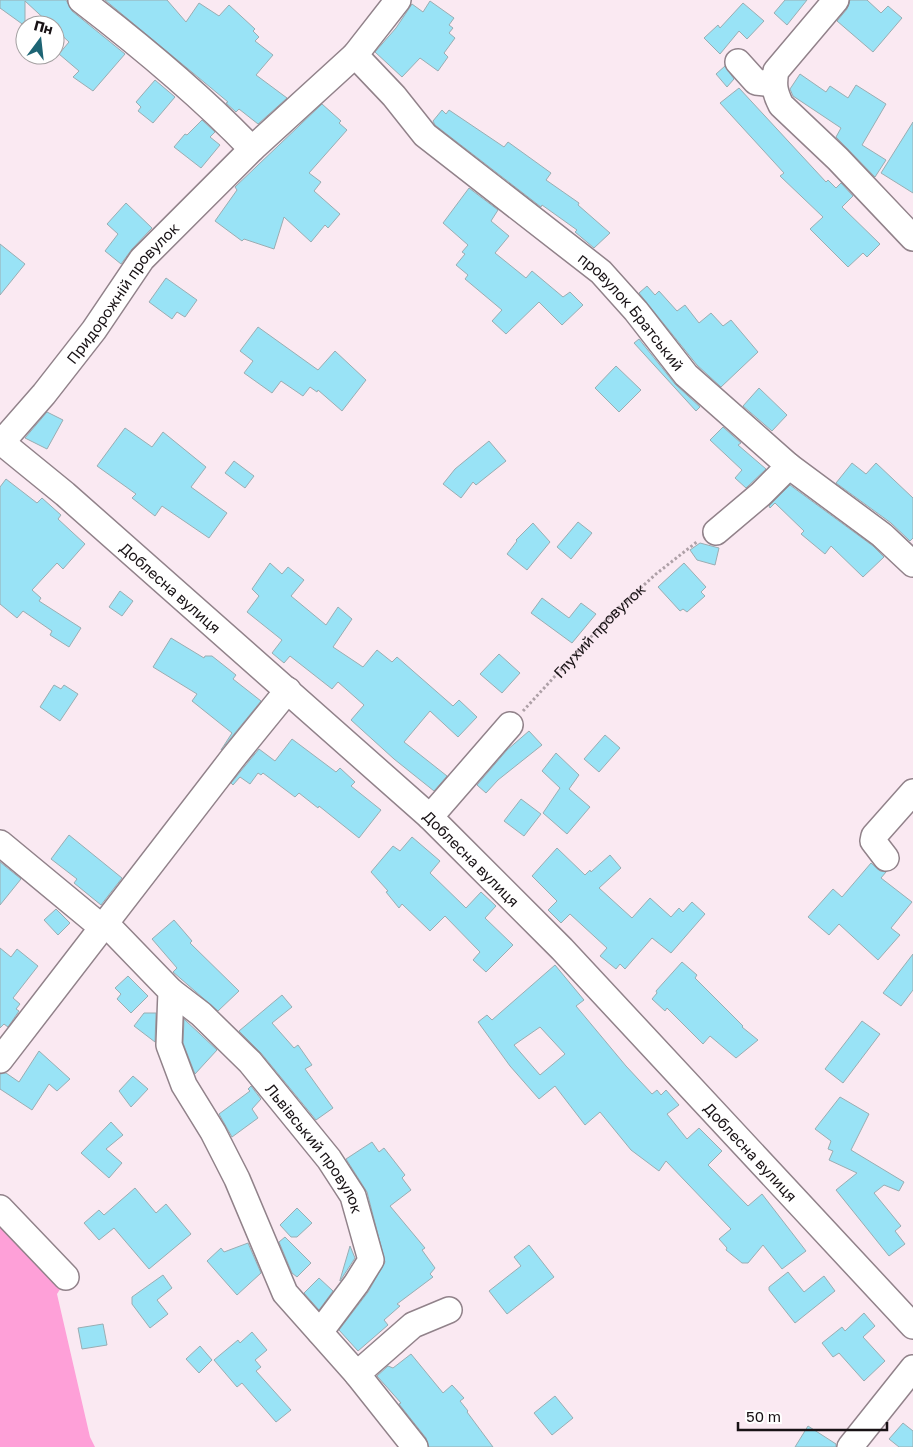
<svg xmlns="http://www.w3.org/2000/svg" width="913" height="1447" font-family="'Golos Text',sans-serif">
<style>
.green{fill:#fea0d8}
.building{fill:#99e3f6;stroke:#9aadb2;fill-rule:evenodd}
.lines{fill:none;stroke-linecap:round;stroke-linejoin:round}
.minor-casing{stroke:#91828a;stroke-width:28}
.path{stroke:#aea0a7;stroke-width:3;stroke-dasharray:2.5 2.5;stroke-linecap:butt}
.minor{stroke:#fff;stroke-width:25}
.labels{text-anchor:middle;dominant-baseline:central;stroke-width:4;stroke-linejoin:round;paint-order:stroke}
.street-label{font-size:15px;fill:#181215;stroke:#fff}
</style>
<rect width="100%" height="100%" fill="#fae9f2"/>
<path class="green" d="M 0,1203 L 69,1275 L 57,1294 L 90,1437 L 95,1447 L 0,1447 Z"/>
<g class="building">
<path d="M 0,0 L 66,0 L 72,11 L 125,54 L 93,91 L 73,77 L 79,71 L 59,54 L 69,42 L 55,29 L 55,25 L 51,25 L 25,1 L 25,26 L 0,8 Z"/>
<path d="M 105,0 L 167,0 L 186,22 L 199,3 L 219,16 L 229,5 L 255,29 L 253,31 L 259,37 L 255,41 L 273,55 L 256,75 L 287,98 L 258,124 L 239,109 L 236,112 L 226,103 L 228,102 Z"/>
<path d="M 785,0 L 807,0 L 787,25 L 774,13 Z"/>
<path d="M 850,0 L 867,0 L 881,13 L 888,6 L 902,18 L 873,52 L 837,21 L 847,9 Z"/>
<path d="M 430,1 L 454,18 L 449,25 L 453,28 L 449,33 L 455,38 L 444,53 L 448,57 L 438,71 L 420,58 L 402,77 L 375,52 L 396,28 L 412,4 L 423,12 Z"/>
<path d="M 743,3 L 764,21 L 747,39 L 739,31 L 720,54 L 704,38 L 718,25 L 720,28 Z"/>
<path d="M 725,66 L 734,79 L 727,87 L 716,74 Z"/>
<path d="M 800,74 L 826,92 L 830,86 L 848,98 L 856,85 L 886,104 L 862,145 L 886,160 L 875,177 L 836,137 L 841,128 L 793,96 L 790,89 Z"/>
<path d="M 155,80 L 175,97 L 153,123 L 138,111 L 141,107 L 136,102 Z"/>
<path d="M 739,88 L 826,182 L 828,180 L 836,188 L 841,183 L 853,196 L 842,207 L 880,244 L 867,257 L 863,253 L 848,267 L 810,229 L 823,217 L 780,176 L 784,173 L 720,103 Z"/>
<path d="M 322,104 L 341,121 L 339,123 L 347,130 L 309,173 L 321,182 L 314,191 L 340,214 L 328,228 L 325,225 L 311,242 L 284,217 L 274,249 L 244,239 L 242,241 L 215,221 L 237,190 L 235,187 Z"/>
<path d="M 442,110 L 446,114 L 449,110 L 504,147 L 508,142 L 551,173 L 546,180 L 579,203 L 578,205 L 610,233 L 594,248 L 575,232 L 577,230 L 542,205 L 541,207 L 435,125 L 433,121 Z"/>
<path d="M 202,120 L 215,132 L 210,137 L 220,145 L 201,168 L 174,147 L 185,134 L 187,135 Z"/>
<path d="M 913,122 L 913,193 L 881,173 Z"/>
<path d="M 469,188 L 498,210 L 491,221 L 509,236 L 495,253 L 526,278 L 532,271 L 563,297 L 570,292 L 583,305 L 562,325 L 539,302 L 506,334 L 492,321 L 502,310 L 465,279 L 468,275 L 456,265 L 465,254 L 462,252 L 468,245 L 443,223 Z"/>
<path d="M 126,203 L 152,228 L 132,249 L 121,264 L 105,251 L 118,234 L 107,224 Z"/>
<path d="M 0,244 L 25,264 L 0,295 Z"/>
<path d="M 166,278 L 197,300 L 185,317 L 177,312 L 172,319 L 149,302 Z"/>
<path d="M 647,286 L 655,295 L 659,291 L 677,311 L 685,305 L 699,323 L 711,313 L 723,326 L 731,320 L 758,352 L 721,387 L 697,365 L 639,293 Z"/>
<path d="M 258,327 L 318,370 L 335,351 L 366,380 L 342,411 L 318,390 L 317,392 L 310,387 L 303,396 L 281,381 L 272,393 L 244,373 L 253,361 L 240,351 Z"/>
<path d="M 639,339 L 675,384 L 700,407 L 696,411 L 634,343 Z"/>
<path d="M 616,366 L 641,390 L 619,412 L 595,388 Z"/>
<path d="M 759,388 L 787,415 L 772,431 L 743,406 Z"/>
<path d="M 47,412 L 63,420 L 47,449 L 25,438 Z"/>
<path d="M 723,427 L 741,443 L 738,445 L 766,469 L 746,488 L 735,478 L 742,470 L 710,440 Z"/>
<path d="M 125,428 L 152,447 L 163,432 L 206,467 L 191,487 L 227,513 L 209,538 L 162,506 L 155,516 L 132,498 L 136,494 L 97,466 Z"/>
<path d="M 489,441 L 506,461 L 476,485 L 473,482 L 461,498 L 443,484 L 455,469 Z"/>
<path d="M 234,461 L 254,476 L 245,488 L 225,473 Z"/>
<path d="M 852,463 L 866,474 L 876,463 L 913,498 L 913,538 L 910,541 L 891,523 L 836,483 Z"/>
<path d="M 6,479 L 37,503 L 42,498 L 61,515 L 58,519 L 85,544 L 63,569 L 57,563 L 32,590 L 41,598 L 39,601 L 81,628 L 69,647 L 50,635 L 52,631 L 23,611 L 17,618 L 0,604 L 0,487 Z"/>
<path d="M 790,485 L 873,546 L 884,557 L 863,577 L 831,546 L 825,554 L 801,534 L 804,531 L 775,503 L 770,508 L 769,506 Z"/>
<path d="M 578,522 L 592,533 L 571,559 L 557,547 Z"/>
<path d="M 533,523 L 550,542 L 527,570 L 507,554 L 517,541 L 516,540 Z"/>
<path d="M 700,543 L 719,548 L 715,565 L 697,560 L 690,550 Z"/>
<path d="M 270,563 L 282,574 L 288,567 L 304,580 L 291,596 L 326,625 L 338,607 L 352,619 L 333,647 L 363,667 L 377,650 L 392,662 L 397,657 L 453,706 L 459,700 L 477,717 L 458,737 L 430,711 L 404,742 L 447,776 L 434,791 L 394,759 L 351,720 L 364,705 L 338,682 L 332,689 L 290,656 L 284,663 L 272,653 L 282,640 L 247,612 L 259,596 L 252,589 Z"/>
<path d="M 684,563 L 706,587 L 701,592 L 705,596 L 687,612 L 683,609 L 680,611 L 658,587 Z"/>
<path d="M 120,591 L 133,601 L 122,616 L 109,607 Z"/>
<path d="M 542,598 L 569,618 L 581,603 L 596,614 L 572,643 L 531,613 Z"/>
<path d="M 171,638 L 204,658 L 205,656 L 212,656 L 236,675 L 233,679 L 261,701 L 221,750 L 232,733 L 192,701 L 197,694 L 153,667 Z"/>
<path d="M 499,654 L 520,673 L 502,693 L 480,674 Z"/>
<path d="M 54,685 L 61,689 L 64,685 L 78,694 L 60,721 L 40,707 Z"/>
<path d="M 529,731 L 542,745 L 498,780 L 486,793 L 477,785 L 507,750 Z"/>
<path d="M 605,735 L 620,748 L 599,772 L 584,759 Z"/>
<path d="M 292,739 L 336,772 L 340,768 L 355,782 L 351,786 L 381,810 L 359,838 L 319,806 L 318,808 L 299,793 L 295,797 L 263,773 L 261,775 L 258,773 L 250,784 L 240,777 L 233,785 L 231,783 L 259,749 L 275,761 Z"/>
<path d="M 556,753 L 579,775 L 569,789 L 590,807 L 567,834 L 543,813 L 560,788 L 542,771 Z"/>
<path d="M 521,799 L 541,814 L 524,836 L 504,821 Z"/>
<path d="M 69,835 L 122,878 L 101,905 L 74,883 L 77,879 L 51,859 Z"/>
<path d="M 412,837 L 440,861 L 430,873 L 466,908 L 481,892 L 496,906 L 485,918 L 513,945 L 486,972 L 473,960 L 480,952 L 445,916 L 430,931 L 402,904 L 399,908 L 386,892 L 388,891 L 371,872 L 393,846 L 400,851 Z"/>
<path d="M 557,848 L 585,875 L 590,870 L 591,872 L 610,855 L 621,868 L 599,888 L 632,918 L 650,898 L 671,917 L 679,908 L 683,912 L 692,902 L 705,914 L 671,953 L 652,938 L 625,969 L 620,964 L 616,969 L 600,956 L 607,948 L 570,914 L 561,923 L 548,910 L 557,901 L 532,876 Z"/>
<path d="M 0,862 L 21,879 L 0,905 Z"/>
<path d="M 871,863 L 880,871 L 886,872 L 881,878 L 912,902 L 891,928 L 900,935 L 878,960 L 839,924 L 829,935 L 808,917 L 833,889 L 842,897 Z"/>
<path d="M 56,909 L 70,923 L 58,935 L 44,920 Z"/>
<path d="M 174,920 L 192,941 L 190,943 L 239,991 L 218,1011 L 173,972 L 177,968 L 152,939 Z"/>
<path d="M 0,948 L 11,957 L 17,949 L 38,966 L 13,998 L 20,1004 L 16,1009 L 19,1011 L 8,1027 L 4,1024 L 0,1028 Z"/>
<path d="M 913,954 L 913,990 L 901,1006 L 883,993 Z"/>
<path d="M 682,962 L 697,975 L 695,978 L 743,1026 L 742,1027 L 758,1040 L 736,1058 L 710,1036 L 703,1044 L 667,1008 L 665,1011 L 652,999 L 657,993 L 656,991 Z"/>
<path d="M 555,965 L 584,1000 L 576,1006 L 626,1066 L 652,1094 L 657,1090 L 661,1095 L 666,1090 L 679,1105 L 667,1114 L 687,1139 L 699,1128 L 722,1151 L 708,1165 L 748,1206 L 762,1194 L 806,1251 L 782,1269 L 763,1245 L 748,1263 L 742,1263 L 726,1250 L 727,1248 L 719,1239 L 731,1229 L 666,1161 L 659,1171 L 631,1150 L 600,1112 L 585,1125 L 555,1086 L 539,1099 L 510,1066 L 478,1022 L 487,1015 L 492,1020 ZM 540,1027 L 565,1054 L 540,1075 L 514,1045 Z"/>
<path d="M 128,976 L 148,996 L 131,1013 L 117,999 L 121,994 L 115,988 Z"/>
<path d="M 282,995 L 292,1007 L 272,1023 L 294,1048 L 298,1045 L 312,1065 L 305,1069 L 333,1108 L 316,1120 L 261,1053 L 239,1031 Z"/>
<path d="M 144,1013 L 156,1013 L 155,1042 L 134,1026 Z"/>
<path d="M 184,1019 L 217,1050 L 195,1074 L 183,1043 Z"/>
<path d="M 862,1021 L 880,1034 L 843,1083 L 825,1069 Z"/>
<path d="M 39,1051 L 70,1079 L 57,1091 L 49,1084 L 32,1110 L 0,1089 L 0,1074 L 6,1073 L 19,1082 Z"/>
<path d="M 133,1076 L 148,1089 L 131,1107 L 119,1091 Z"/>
<path d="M 251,1086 L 261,1099 L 252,1109 L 258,1118 L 232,1137 L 219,1114 L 250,1091 L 248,1089 Z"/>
<path d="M 840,1097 L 869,1114 L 851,1150 L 904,1182 L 899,1191 L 884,1185 L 874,1193 L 901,1226 L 895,1231 L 905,1244 L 889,1256 L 836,1190 L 857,1173 L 829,1160 L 833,1151 L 828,1149 L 831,1141 L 815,1129 Z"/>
<path d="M 111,1122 L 123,1135 L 106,1149 L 122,1163 L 109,1178 L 81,1153 Z"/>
<path d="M 372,1142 L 379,1152 L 384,1148 L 405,1175 L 402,1178 L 411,1190 L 390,1206 L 425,1248 L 422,1250 L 435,1268 L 430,1274 L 433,1277 L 397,1304 L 400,1306 L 384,1320 L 388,1325 L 358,1351 L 339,1330 L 368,1292 L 385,1262 L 367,1192 L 346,1159 Z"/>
<path d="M 135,1188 L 156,1213 L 166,1204 L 191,1234 L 149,1269 L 114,1228 L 99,1240 L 84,1223 L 99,1210 L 104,1215 Z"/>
<path d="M 297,1208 L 312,1223 L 297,1237 L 291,1237 L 280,1225 Z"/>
<path d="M 285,1237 L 311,1263 L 297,1277 L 292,1273 L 279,1242 Z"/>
<path d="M 248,1243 L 261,1273 L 237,1295 L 207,1261 L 221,1248 L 224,1252 Z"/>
<path d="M 529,1245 L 554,1277 L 507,1314 L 489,1291 L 521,1266 L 514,1257 Z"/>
<path d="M 350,1246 L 355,1258 L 340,1281 L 340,1280 Z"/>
<path d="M 788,1272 L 804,1292 L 824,1276 L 835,1291 L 795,1323 L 769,1290 L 769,1287 Z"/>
<path d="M 163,1275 L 172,1288 L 157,1300 L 168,1314 L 150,1328 L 132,1304 L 132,1297 Z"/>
<path d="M 319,1278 L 333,1291 L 319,1310 L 304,1293 Z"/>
<path d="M 864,1313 L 875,1326 L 863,1337 L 885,1361 L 864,1381 L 839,1353 L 833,1357 L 822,1343 L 842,1327 L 845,1331 Z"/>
<path d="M 103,1324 L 107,1345 L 82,1349 L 78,1328 Z"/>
<path d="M 252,1332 L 267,1350 L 255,1360 L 261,1367 L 256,1371 L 291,1410 L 276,1422 L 242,1383 L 237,1387 L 214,1360 L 238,1340 L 240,1343 Z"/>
<path d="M 200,1346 L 212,1360 L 199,1373 L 186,1359 Z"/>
<path d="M 411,1354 L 443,1393 L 452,1385 L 464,1398 L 460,1401 L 468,1411 L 467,1412 L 493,1447 L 429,1447 L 426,1438 L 399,1404 L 401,1403 L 377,1376 L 388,1366 L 393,1368 Z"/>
<path d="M 555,1396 L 573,1418 L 552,1435 L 534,1413 Z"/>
<path d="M 903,1423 L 913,1431 L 913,1447 L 899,1447 L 889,1439 Z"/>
<path d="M 808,1426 L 836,1444 L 836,1447 L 795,1447 Z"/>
</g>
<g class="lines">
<defs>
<g id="minor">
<path d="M 81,0 C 141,46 199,94 252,149"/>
<path d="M 836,0 L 776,71 C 773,85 775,93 781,105 L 838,159 L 913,238"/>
<path id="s2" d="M 355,55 L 394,96 L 425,135 L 601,272 L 636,311 L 686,375 L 789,466 L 882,535 L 913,564"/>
<path d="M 738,62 L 756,82 L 773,84"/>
<path id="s3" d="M 0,441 L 65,494 L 430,817 L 562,949 L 913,1326"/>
<path id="s4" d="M 2,442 L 44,394 L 94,330 L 142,259 L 252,149 L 355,55 L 398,0"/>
<path d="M 716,532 L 761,494 L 789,466"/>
<path d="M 430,817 L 510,725"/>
<path d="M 0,843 L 93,920 L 112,930 L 171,991 L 169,1045 L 184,1085 L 213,1132 L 237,1179 L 285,1293 L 357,1374 L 415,1447"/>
<path d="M 886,858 L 873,841 L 874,836 L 913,792"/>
<path id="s5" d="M 171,991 L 201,1014 L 250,1062 L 329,1159 L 353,1196 L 371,1260 L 356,1284 L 320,1332"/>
<path d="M 0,1060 L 232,759 L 288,690"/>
<path d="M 0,1208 L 66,1277"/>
<path d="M 357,1374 L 413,1325 L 449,1310"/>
<path d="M 850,1447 L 913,1368"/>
</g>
</defs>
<use href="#minor" class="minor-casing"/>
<path class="path" id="s1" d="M 523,711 L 613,613 L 656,574 L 698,541"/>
<use href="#minor" class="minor"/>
</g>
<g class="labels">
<g class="street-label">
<text stroke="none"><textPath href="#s4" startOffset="192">Придорожній провулок</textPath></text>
<text stroke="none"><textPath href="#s2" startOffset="379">провулок Братський</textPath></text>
<text stroke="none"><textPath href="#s3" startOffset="225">Доблесна вулиця</textPath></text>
<text stroke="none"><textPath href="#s1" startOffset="111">Глухий провулок</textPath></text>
<text stroke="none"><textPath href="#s3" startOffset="630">Доблесна вулиця</textPath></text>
<text stroke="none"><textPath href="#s5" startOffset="215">Львівський провулок</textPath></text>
<text stroke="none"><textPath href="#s3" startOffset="1035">Доблесна вулиця</textPath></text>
</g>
</g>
<g transform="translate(40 40) rotate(15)"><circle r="24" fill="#ffffff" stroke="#a3a0a1"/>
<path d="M0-4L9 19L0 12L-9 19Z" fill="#1d6474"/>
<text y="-8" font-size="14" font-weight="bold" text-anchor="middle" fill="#181215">Пн</text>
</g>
<path d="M738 1422v8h149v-8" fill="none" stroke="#181215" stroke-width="2.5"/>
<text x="746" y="1422" font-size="15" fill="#181215" stroke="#ffffff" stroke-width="4" paint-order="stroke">50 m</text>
</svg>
